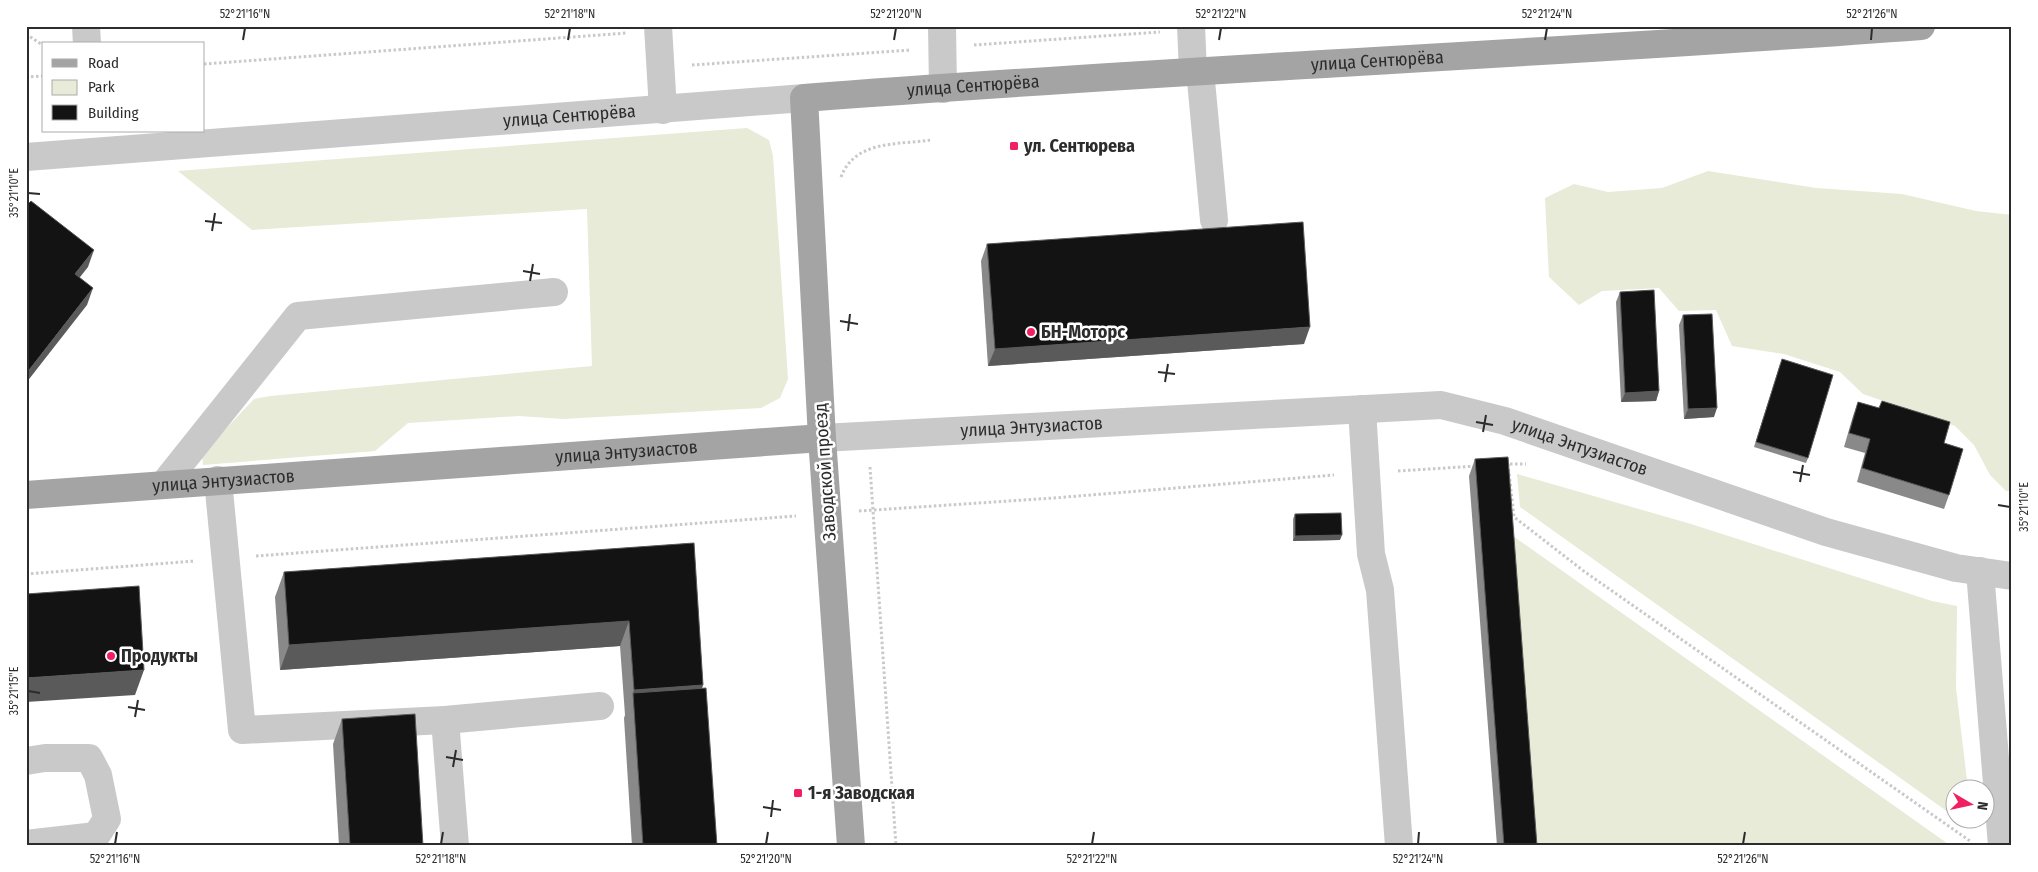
<svg xmlns="http://www.w3.org/2000/svg" width="2038" height="872" font-family="'Fira Sans Condensed',sans-serif">
<style>
.green{fill:#e7ebd7}
.lines{fill:none;stroke-linecap:round;stroke-linejoin:round}
.path{stroke:#c9c9c9;stroke-width:3;stroke-dasharray:2.5 2.5;stroke-linecap:butt}
.minor{stroke:#c9c9c9;stroke-width:28}
.major{stroke:#a4a4a4;stroke-width:28}
.wall{fill:#898989}
.shaded-wall{fill:#5a5a5a}
.building{fill:#131313;stroke:#5a5a5a}
.ticks{fill:none;stroke:#2c2c2c;stroke-width:2}
.poi-dot{fill:#f02062;stroke:#fff;stroke-width:2}
.labels{text-anchor:middle;dominant-baseline:central;stroke-width:5;stroke-linejoin:round;paint-order:stroke}
.street-label{font-size:18px;fill:#2c2c2c;stroke:#fff}
.poi-label{font-size:18px;font-weight:bold;fill:#2c2c2c;stroke:#fff;text-anchor:start}
.neatline{fill:none;stroke:#2c2c2c;stroke-width:2}
.ticks-label{font-size:12px;text-anchor:middle;fill:#2c2c2c}
</style>
<rect width="100%" height="100%" fill="#fff"/>
<g class="green">
<path d="M 747,128 L 769,140 L 773,156 L 788,379 L 780,398 L 761,408 L 563,419 L 519,416 L 408,423 L 375,451 L 203,465 L 202,454 L 254,399 L 270,396 L 592,366 L 587,209 L 252,230 L 178,171 Z"/>
<path d="M 1708,171 L 1816,188 L 1902,194 L 1976,211 L 2012,215 L 2012,491 L 2006,491 L 1990,475 L 1974,445 L 1955,426 L 1863,394 L 1840,372 L 1784,354 L 1732,346 L 1716,310 L 1679,311 L 1659,288 L 1602,291 L 1579,305 L 1549,277 L 1545,198 L 1574,184 L 1608,192 L 1662,188 Z"/>
<path d="M 1517,474 L 1691,524 L 1932,601 L 1957,606 L 1956,688 L 1968,789 L 1956,790 L 1955,817 L 1520,507 Z"/>
<path d="M 1506,531 L 1951,846 L 1530,846 Z"/>
</g>
<g class="lines">
<g class="path">
<path d="M 1224,28 L 1243,26"/>
<path d="M 26,34 L 44,46"/>
<path d="M 974,45 L 1160,32"/>
<path d="M 204,64 L 627,33"/>
<path d="M 692,65 L 911,50"/>
<path d="M 26,77 L 44,76"/>
<path d="M 841,177 C 855,140 897,145 931,140"/>
<path d="M 1505,464 L 1526,464"/>
<path d="M 1508,464 L 1514,517 L 1585,572 L 1970,841"/>
<path d="M 870,467 L 896,846"/>
<path d="M 1398,471 L 1477,466"/>
<path d="M 859,511 L 1054,498 L 1334,475"/>
<path d="M 256,556 L 796,516"/>
<path d="M 26,574 L 195,561"/>
</g>
<g class="minor">
<path d="M 86,26 L 87,44"/>
<path d="M 658,26 L 663,110"/>
<path d="M 942,26 L 943,89"/>
<path d="M 1191,26 L 1193,71"/>
<path d="M 1200,70 L 1214,220"/>
<path id="s1" d="M 26,157 L 804,98"/>
<path d="M 1362,409 L 1371,554 L 1380,590 L 1399,846"/>
<path id="s2" d="M 822,438 L 1441,405 L 1505,421 L 1826,532 L 1956,568 L 2012,576"/>
<path d="M 218,480 L 242,730 L 445,720 L 600,706"/>
<path d="M 164,484 L 298,316 L 554,292"/>
<path d="M 1980,571 L 2002,846"/>
<path d="M 445,720 L 455,846"/>
<path d="M 26,761 L 45,758 L 89,758 L 98,775 L 107,819 L 96,836 L 26,844"/>
</g>
<g class="major">
<path id="s3" d="M 26,495 L 822,438"/>
<path id="s4" d="M 851,846 L 822,438 L 804,98 C 1176,69 1549,54 1921,26"/>
</g>
</g>
<g class="wall">
<path d="M 987,244 L 1304,344 L 988,366 L 981,261 Z"/>
<path d="M 1620,292 L 1659,391 L 1656,401 L 1621,402 L 1616,302 Z"/>
<path d="M 1683,315 L 1714,417 L 1684,419 L 1679,325 Z"/>
<path d="M 1780,364 L 1808,458 L 1806,463 L 1754,447 Z"/>
<path d="M 1858,402 L 1944,443 L 1949,495 L 1944,509 L 1857,482 L 1865,453 L 1844,447 L 1853,416 Z"/>
<path d="M 1475,459 L 1537,846 L 1497,846 L 1469,476 Z"/>
<path d="M 1295,514 L 1340,540 L 1293,541 L 1293,519 Z"/>
<path d="M 694,543 L 703,685 L 702,688 L 717,846 L 632,846 L 624,718 L 625,715 L 620,646 L 280,670 L 275,597 L 284,572 Z"/>
<path d="M 342,719 L 423,846 L 339,846 L 333,744 Z"/>
</g>
<g class="shaded-wall">
<path d="M 94,250 L 88,267 L 69,291 L 75,274 Z"/>
<path d="M 93,288 L 87,305 L 26,383 L 26,374 Z"/>
<path d="M 1310,327 L 1304,344 L 988,366 L 995,349 Z"/>
<path d="M 1659,391 L 1656,401 L 1621,402 L 1625,393 Z"/>
<path d="M 1717,408 L 1714,417 L 1684,419 L 1688,409 Z"/>
<path d="M 1342,535 L 1340,540 L 1293,541 L 1295,536 Z"/>
<path d="M 629,621 L 620,646 L 280,670 L 289,645 Z"/>
<path d="M 144,670 L 135,695 L 26,702 L 26,678 Z"/>
<path d="M 703,685 L 694,710 L 633,693 L 634,690 Z"/>
</g>
<g class="building">
<path d="M 31,201 L 94,250 L 75,274 L 93,288 L 26,374 L 26,206 Z"/>
<path d="M 1303,222 L 1310,327 L 995,349 L 987,244 Z"/>
<path d="M 1654,290 L 1659,391 L 1625,393 L 1620,292 Z"/>
<path d="M 1712,314 L 1717,408 L 1688,409 L 1683,315 Z"/>
<path d="M 1782,359 L 1833,375 L 1808,458 L 1756,442 Z"/>
<path d="M 1882,401 L 1950,422 L 1944,443 L 1963,449 L 1949,495 L 1862,468 L 1870,439 L 1849,433 L 1858,402 L 1879,408 Z"/>
<path d="M 1508,457 L 1537,846 L 1504,846 L 1475,459 Z"/>
<path d="M 1341,513 L 1342,535 L 1295,536 L 1295,514 Z"/>
<path d="M 694,543 L 703,685 L 634,690 L 629,621 L 289,645 L 284,572 Z"/>
<path d="M 139,586 L 144,670 L 26,678 L 26,594 Z"/>
<path d="M 706,688 L 717,846 L 643,846 L 633,693 Z"/>
<path d="M 415,714 L 423,846 L 350,846 L 342,719 Z"/>
</g>
<path class="ticks" d="M 243,40 L 245,28M 568,40 L 570,28M 894,40 L 896,28M 1219,40 L 1221,28M 1545,40 L 1547,28M 1871,40 L 1872,28M 28,193 L 40,194M 205,221 L 222,223M 212,231 L 215,213M 523,271 L 540,274M 530,281 L 533,264M 840,321 L 858,324M 848,331 L 850,314M 1158,372 L 1175,374M 1165,382 L 1168,364M 1476,422 L 1493,425M 1483,432 L 1486,415M 1793,472 L 1810,475M 1800,482 L 1803,465M 1998,505 L 2010,507M 28,691 L 40,693M 128,707 L 145,710M 135,717 L 138,700M 446,757 L 463,760M 453,767 L 456,750M 763,807 L 781,810M 771,817 L 773,800M 115,844 L 117,832M 441,844 L 443,832M 766,844 L 768,832M 1092,844 L 1094,832M 1418,844 L 1419,832M 1743,844 L 1745,832"/>
<g class="poi-dot">
<rect x="1009" y="141" width="10" height="10" rx="2.5"/>
<circle cx="1031" cy="332" r="5"/>
<circle cx="111" cy="656" r="5"/>
<rect x="793" y="788" width="10" height="10" rx="2.5"/>
</g>
<g class="labels">
<g class="street-label">
<text stroke="none"><textPath href="#s4" startOffset="1324">улица Сентюрёва</textPath></text>
<text stroke="none"><textPath href="#s4" startOffset="919">улица Сентюрёва</textPath></text>
<text stroke="none"><textPath href="#s1" startOffset="545">улица Сентюрёва</textPath></text>
<text stroke="none"><textPath href="#s2" startOffset="210">улица Энтузиастов</textPath></text>
<text stroke="none"><textPath href="#s2" startOffset="765">улица Энтузиастов</textPath></text>
<text stroke="none"><textPath href="#s3" startOffset="602">улица Энтузиастов</textPath></text>
<text transform="translate(825 472) rotate(-94)">Заводской проезд</text>
<text stroke="none"><textPath href="#s3" startOffset="198">улица Энтузиастов</textPath></text>
</g>
<g class="poi-label">
<text x="1024" y="146">ул. Сентюрева</text>
<text x="1041" y="332">БН-Моторс</text>
<text x="121" y="656">Продукты</text>
<text x="808" y="793">1-я Заводская</text>
</g>
</g>
<rect width="2038" height="872" fill="none" stroke="#ffffff" stroke-width="55"/>
<rect x="42" y="42" width="162" height="90" fill="#ffffff" stroke="#ababab"/>
<rect x="52" y="59" width="25" height="8" fill="#a4a4a4" stroke="#ababab"/>
<text x="88" y="68" font-size="15" fill="#2c2c2c">Road</text>
<rect x="52" y="80" width="25" height="15" fill="#e7ebd7" stroke="#ababab"/>
<text x="88" y="92" font-size="15" fill="#2c2c2c">Park</text>
<rect x="52" y="105" width="25" height="15" fill="#131313" stroke="#ababab"/>
<text x="88" y="118" font-size="15" fill="#2c2c2c">Building</text>
<g transform="translate(1970 804) rotate(99)"><circle r="24" fill="#ffffff" stroke="#ababab"/>
<path d="M0-4L9 19L0 12L-9 19Z" fill="#f02062"/>
<text y="-8" font-size="14" font-weight="bold" text-anchor="middle" fill="#2c2c2c">N</text>
</g>
<rect x="28" y="28" width="1982" height="816" class="neatline"/>
<g class="ticks-label">
<text x="245" y="18">52°21'16"N</text>
<text x="570" y="18">52°21'18"N</text>
<text x="896" y="18">52°21'20"N</text>
<text x="1221" y="18">52°21'22"N</text>
<text x="1547" y="18">52°21'24"N</text>
<text x="1872" y="18">52°21'26"N</text>
<text transform="translate(14 193) rotate(-90)" y="4">35°21'10"E</text>
<text transform="translate(2024 507) rotate(-90)" y="4">35°21'10"E</text>
<text transform="translate(14 691) rotate(-90)" y="4">35°21'15"E</text>
<text x="115" y="863">52°21'16"N</text>
<text x="441" y="863">52°21'18"N</text>
<text x="766" y="863">52°21'20"N</text>
<text x="1092" y="863">52°21'22"N</text>
<text x="1418" y="863">52°21'24"N</text>
<text x="1743" y="863">52°21'26"N</text>
</g>
</svg>
